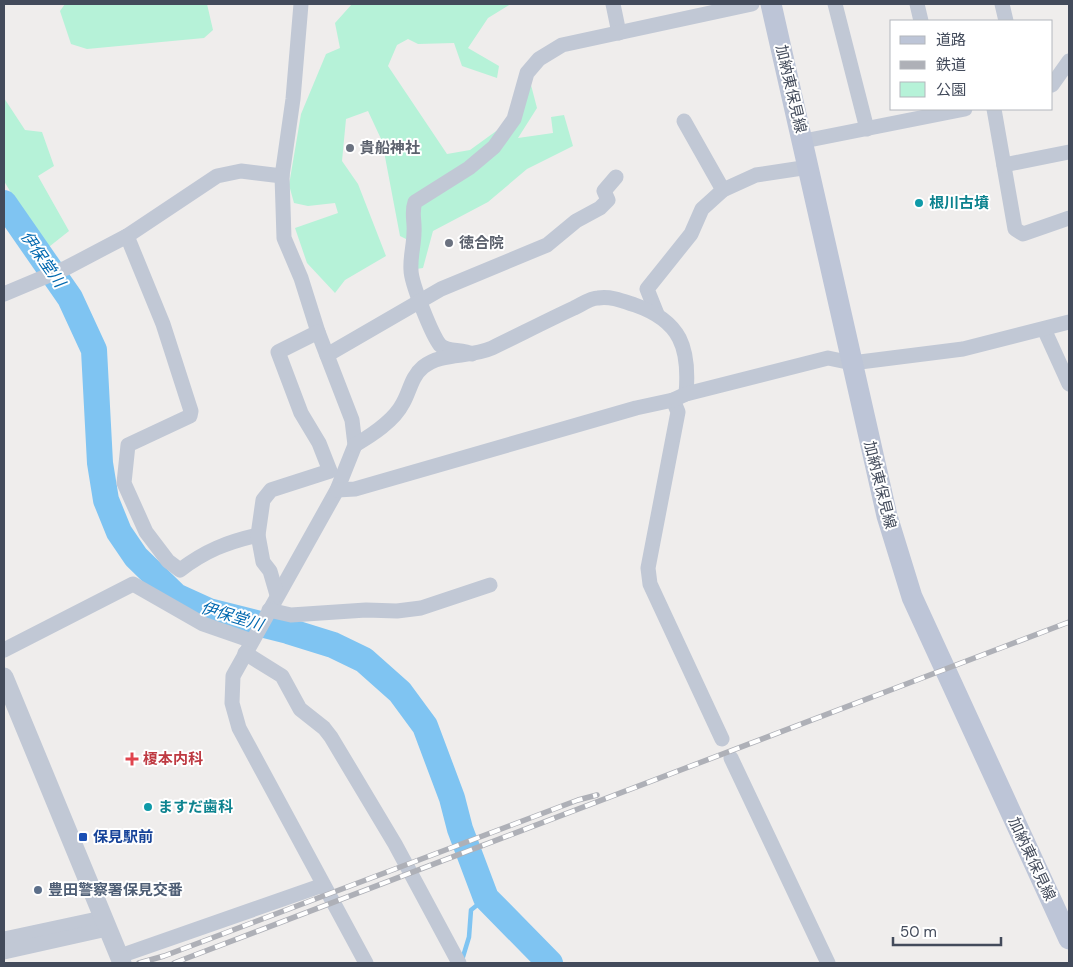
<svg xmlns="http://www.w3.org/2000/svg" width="1073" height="967" font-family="'DM Sans','Noto Sans JP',sans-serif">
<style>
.green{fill:#b6f2d8}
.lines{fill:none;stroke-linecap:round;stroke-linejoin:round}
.stream{stroke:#7fc4f2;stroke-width:4.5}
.river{stroke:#7fc4f2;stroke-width:26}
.minor{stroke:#c1c8d5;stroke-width:15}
.tertiary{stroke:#c1c8d5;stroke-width:19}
.secondary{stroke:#bdc5d7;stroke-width:21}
.rail-casing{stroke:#aeb0b7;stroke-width:5.5}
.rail{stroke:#fff;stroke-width:4;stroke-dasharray:11;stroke-linecap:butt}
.worship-dot{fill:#6b7280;stroke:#fff;stroke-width:2}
.culture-dot{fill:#0f9aa8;stroke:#fff;stroke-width:2}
.health-dot{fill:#e0444e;stroke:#fff;stroke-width:2}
.transit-dot{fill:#1a4fb4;stroke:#fff;stroke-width:2}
.service-dot{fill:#5c6f8a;stroke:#fff;stroke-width:2}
.labels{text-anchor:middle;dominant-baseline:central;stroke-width:4;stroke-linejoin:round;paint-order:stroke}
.street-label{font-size:15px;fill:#434b5b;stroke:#fff}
.worship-label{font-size:15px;font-weight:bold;fill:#5b616d;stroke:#fff;text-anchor:start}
.culture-label{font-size:15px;font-weight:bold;fill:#0d838f;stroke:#fff;text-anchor:start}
.health-label{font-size:15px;font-weight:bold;fill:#be3a42;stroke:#fff;text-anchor:start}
.transit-label{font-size:15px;font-weight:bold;fill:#164399;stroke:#fff;text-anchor:start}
.service-label{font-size:15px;font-weight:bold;fill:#4e5e75;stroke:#fff;text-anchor:start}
.water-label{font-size:16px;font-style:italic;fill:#0269b0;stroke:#fff}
</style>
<rect width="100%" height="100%" fill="#efedec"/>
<g class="green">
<path d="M 65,4 L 207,4 L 213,30 L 204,38 L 87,49 L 71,44 L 60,11 Z"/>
<path d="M 352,4 L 511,4 L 488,18 L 468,48 L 499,66 L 497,78 L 462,66 L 454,43 L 418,44 L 408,39 L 397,45 L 388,66 L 447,154 L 470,150 L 499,129 L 531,85 L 537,108 L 518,138 L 553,133 L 551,117 L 564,115 L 573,146 L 527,169 L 488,202 L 433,231 L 423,268 L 416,269 L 416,244 L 400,236 L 382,141 L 368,111 L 346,119 L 342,161 L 358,184 L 386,256 L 345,280 L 335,293 L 307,263 L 295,228 L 338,213 L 335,203 L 308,206 L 294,203 L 289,185 L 301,114 L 326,54 L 340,48 L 335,23 Z"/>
<path d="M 4,98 L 25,130 L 42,132 L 54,166 L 38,176 L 69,231 L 45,250 L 4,181 Z"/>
</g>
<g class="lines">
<path class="stream" d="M 462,960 L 469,937 L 471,910 L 486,898"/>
<path class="river" d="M 4,203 L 70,298 L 94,350 L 100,463 L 106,500 L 119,532 L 136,557 L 176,596 L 209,611 L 288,631 L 333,645 L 364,660 L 400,692 L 425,726 L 452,798 L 460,829 L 486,898 L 550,963"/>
<g class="minor">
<path d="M 301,4 L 293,99 L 282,176 L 284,238 L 301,278 L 318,332 L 352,420 L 355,445 L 337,490 L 233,676 L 232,703 L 239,728 L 366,963"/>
<path d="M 613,4 L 619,33"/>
<path d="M 835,4 L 867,129"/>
<path d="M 917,4 L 921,21"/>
<path d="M 1002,4 L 1006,21"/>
<path d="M 1052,85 L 1069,61"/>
<path d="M 994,109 L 1015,229 L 1023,234 L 1069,218"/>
<path d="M 684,121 L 723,190"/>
<path d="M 804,141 L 965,109"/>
<path d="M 1004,165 L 1069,152"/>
<path d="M 127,236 L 163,324 L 191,411 L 190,416 L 128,445 L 124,483 L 146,532 L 168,561 L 180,570 C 205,551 227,542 258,535"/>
<path d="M 4,294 L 66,268 L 127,236 L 217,176 L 241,171 L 282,176"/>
<path d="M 657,314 L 647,289 L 691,234 L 702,209 L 723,190 L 756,175 L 809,167"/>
<path d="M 1044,329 L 1069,384"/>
<path d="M 472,354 C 462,348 448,353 440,345 C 432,335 411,283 411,270 C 410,257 414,245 414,232 C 415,221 411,213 415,202 L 469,168 L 494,147 L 514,119 L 527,73 L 539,59 L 562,45 L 752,4"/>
<path d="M 327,355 L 441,289 L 547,245 L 576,221 L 600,208 L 608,200 L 604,191 L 616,177"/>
<path d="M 673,400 L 678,412 L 648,568 L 650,584 L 722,739"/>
<path d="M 355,445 C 372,435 394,421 403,403 C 410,391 411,377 423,367 C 441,352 470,358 492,348 C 519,335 546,321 574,308 C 581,305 590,298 598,298 C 611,296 623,301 635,305 C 681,321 690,348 686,394"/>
<path d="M 337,490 L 355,489 L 636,408 L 673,400 L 686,394 L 828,358 L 852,363 L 963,349 L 1069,322"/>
<path d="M 277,595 L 270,571 L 263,562 L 258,535 L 263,500 L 271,490 L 330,471 L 319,443 L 301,413 L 278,352 L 318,332"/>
<path d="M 269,610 L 291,615 L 366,610 L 397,611 L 421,608 L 490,585"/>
<path d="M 4,650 L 133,584 L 203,624 L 252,641"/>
<path d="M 245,653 L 282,676 L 300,709 L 324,728 L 331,737 L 395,844 L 459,963"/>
<path d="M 731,758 L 828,963"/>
<path d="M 4,939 L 102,918"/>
<path d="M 4,952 L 107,929"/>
<path d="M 120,956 L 323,885"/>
</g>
<path class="tertiary" d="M 4,677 L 122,963"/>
<path class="secondary" d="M 771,4 L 887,516 L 912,597 L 1069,939"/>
<defs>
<g id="rail">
<path d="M 139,963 L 164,956 L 578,800 L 597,795"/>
<path d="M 174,963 L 1069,622"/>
</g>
</defs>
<use href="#rail" class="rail-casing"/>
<use href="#rail" class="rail"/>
</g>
<g class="worship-dot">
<circle cx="350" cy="148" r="5"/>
<circle cx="449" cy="243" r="5"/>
</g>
<g class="culture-dot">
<circle cx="919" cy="203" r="5"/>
<circle cx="148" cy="807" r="5"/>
</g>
<path class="health-dot" d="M129.5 751.5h5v5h5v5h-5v5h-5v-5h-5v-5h5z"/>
<rect class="transit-dot" x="78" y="832" width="10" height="10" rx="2.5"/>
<circle class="service-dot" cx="38" cy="890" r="5"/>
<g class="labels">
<g class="street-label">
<text transform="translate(791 89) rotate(77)">加納東保見線</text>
<text transform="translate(880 485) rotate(76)">加納東保見線</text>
<text transform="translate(1032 859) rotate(65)">加納東保見線</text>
</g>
<g class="worship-label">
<text x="360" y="148">貴船神社</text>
<text x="459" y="243">徳合院</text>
</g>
<g class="culture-label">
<text x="929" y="203">根川古墳</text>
<text x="158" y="807">ますだ歯科</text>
</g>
<g class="health-label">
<text x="143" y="759">榎本内科</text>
</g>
<g class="transit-label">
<text x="93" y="837">保見駅前</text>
</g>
<g class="service-label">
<text x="48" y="890">豊田警察署保見交番</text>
</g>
<g class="water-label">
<text transform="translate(43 259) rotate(55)">伊保堂川</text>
<text transform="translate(232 616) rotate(17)">伊保堂川</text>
</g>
</g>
<rect width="1073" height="967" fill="none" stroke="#434b5b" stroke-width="10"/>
<rect x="890" y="20" width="162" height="90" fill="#ffffff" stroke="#b4b7bd"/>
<rect x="900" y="36" width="25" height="8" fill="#bdc5d7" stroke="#b4b7bd"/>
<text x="936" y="45" font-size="15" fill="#434b5b">道路</text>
<rect x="900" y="61" width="25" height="8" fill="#aeb0b7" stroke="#b4b7bd"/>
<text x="936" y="70" font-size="15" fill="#434b5b">鉄道</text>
<rect x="900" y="82" width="25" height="15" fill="#b6f2d8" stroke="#b4b7bd"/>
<text x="936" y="95" font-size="15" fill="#434b5b">公園</text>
<path d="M893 937v8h108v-8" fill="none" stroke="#434b5b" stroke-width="2.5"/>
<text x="900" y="937" font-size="15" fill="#434b5b" stroke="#ffffff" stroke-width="4" paint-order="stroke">50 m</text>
</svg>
